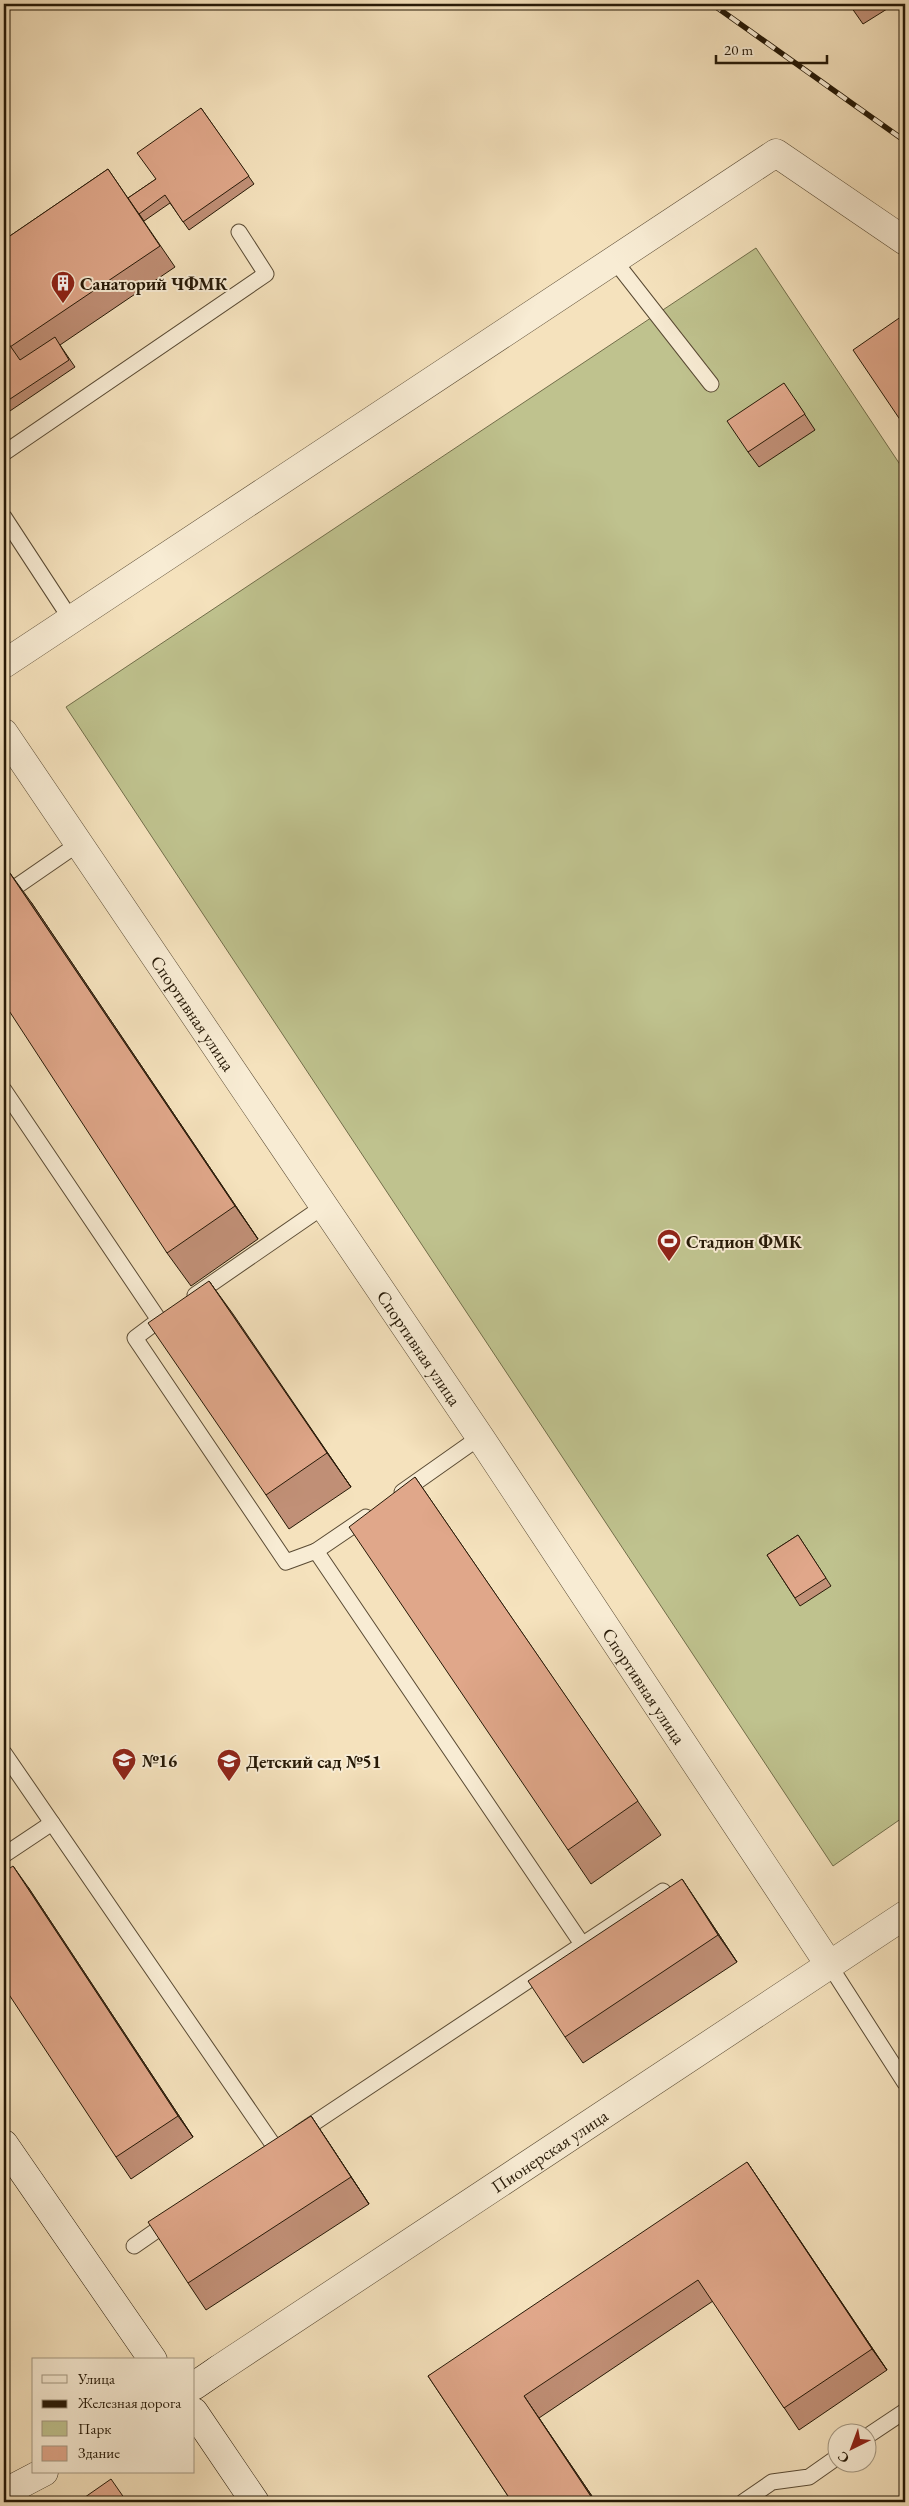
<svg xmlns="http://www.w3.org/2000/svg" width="909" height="2506" font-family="'EB Garamond',serif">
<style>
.green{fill:#bfc28e;stroke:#726e4a}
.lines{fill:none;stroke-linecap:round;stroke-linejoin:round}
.lane-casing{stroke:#5a4b34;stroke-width:17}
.street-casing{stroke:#5a4b34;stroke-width:29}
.secondary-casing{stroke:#261907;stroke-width:29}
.lane{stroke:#f8ecd4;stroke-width:15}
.street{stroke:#f8ecd4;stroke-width:28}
.secondary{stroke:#f8ecd4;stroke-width:28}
.rail-casing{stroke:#261907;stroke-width:5.5}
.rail{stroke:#f8ecd4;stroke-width:4;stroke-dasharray:11;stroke-linecap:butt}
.wall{fill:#c19077;stroke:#261907}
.shaded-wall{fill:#9d7561;stroke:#261907}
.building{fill:#e0a78a;stroke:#261907}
.labels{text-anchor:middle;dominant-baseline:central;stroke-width:4;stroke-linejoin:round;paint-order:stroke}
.poi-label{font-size:18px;font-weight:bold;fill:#261907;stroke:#f8ecd4;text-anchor:start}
.street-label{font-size:18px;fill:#261907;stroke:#f8ecd4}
</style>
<rect width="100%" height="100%" fill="#f5e2bd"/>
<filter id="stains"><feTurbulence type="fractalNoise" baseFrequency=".004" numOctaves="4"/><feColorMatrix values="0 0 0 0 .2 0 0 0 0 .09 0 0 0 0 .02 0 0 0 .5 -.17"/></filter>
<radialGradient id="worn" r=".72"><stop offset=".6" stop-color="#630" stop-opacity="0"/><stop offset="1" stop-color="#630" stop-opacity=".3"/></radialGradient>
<path class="green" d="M 756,248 L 905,472 L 905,1816 L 833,1866 L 66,707 Z"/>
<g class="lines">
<defs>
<g id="lane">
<path d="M 614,260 L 711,384"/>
<path d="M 4,453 L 266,274 L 239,232"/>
<path d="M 4,517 L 70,618"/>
<path d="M 4,895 L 78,844"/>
<path d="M 4,1090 L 159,1320 L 135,1338 L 286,1562 L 316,1551 L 582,1944"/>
<path d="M 195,1295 L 324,1206"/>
<path d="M 402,1492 L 480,1437"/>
<path d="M 316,1551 L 366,1517"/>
<path d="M 4,1753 L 276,2149"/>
<path d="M 4,1855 L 52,1823"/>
<path d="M 830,1966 L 905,2083"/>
<path d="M 299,2133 L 663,1891"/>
<path d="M 134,2246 L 170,2221"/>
<path d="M 866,2437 L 905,2411"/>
<path d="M 743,2502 L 772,2482 L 809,2477 L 836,2458"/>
</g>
<g id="street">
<path d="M 4,664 L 776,153 L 905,241"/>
<path id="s1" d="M 4,733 L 480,1437 L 830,1966"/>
<path id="s2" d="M 219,2369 L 905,1915"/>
</g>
<g id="secondary">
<path d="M 4,2144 L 153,2360"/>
<path d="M 194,2386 L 219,2369"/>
<path d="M 194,2412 L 255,2502"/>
<path d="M 4,2493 L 44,2472"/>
</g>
</defs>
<use href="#lane" class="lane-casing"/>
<use href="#street" class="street-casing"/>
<use href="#secondary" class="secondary-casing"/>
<use href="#lane" class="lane"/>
<use href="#street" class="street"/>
<use href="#secondary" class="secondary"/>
<defs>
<path id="rail" d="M 712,4 L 905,141"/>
</defs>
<use href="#rail" class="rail-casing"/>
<use href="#rail" class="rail"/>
</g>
<g class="wall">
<path d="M 849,4 L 895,4 L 863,24 Z"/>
<path d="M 201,108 L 254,184 L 189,230 L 170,203 L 144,221 L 128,198 L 156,179 Z"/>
<path d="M 108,169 L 175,267 L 60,345 L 75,367 L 4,415 L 4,240 Z"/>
<path d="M 794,398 L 815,430 L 759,467 L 748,452 Z"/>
<path d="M 31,902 L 258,1239 L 191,1286 L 167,1253 Z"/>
<path d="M 209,1281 L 351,1487 L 289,1529 L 266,1495 Z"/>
<path d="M 415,1477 L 661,1835 L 591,1884 L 568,1850 Z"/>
<path d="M 798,1535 L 831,1586 L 800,1606 L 767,1555 Z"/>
<path d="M 682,1879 L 700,1906 L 737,1962 L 583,2063 L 565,2037 Z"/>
<path d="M 28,1887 L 193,2137 L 131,2179 L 116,2157 Z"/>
<path d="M 311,2116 L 329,2143 L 369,2204 L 206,2310 L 188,2283 Z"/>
<path d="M 762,2184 L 887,2370 L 799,2430 L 713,2301 L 539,2418 L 596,2502 L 512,2502 L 428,2376 Z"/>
</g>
<g class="shaded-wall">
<path d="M 7,869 L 31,902 L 258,1239 L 235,1206 Z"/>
<path d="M 209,1281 L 233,1314 L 351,1487 L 327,1453 Z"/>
<path d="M 13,1866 L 28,1887 L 193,2137 L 178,2116 Z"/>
<path d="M 682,1879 L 700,1906 L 737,1962 L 718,1935 Z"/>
<path d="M 311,2116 L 329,2143 L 369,2204 L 351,2177 Z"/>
<path d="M 747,2162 L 762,2184 L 887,2370 L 872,2349 Z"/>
<path d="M 524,2396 L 539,2418 L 596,2502 L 592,2498 Z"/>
</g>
<g class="building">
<path d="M 201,108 L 249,176 L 183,222 L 165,195 L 139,214 L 128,198 L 156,179 L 137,153 Z"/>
<path d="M 108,169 L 160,246 L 10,347 L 4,337 L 4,240 Z"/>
<path d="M 905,314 L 905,427 L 853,350 Z"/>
<path d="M 4,337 L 20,360 L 55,337 L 69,360 L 4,403 Z"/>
<path d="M 784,383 L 805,414 L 748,452 L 727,421 Z"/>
<path d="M 7,869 L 235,1206 L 167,1253 L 4,1003 L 4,871 Z"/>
<path d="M 209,1281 L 327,1453 L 266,1495 L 148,1323 Z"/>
<path d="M 415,1477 L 638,1801 L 568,1850 L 349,1527 Z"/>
<path d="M 798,1535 L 826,1578 L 795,1598 L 767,1555 Z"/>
<path d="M 13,1866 L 178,2116 L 116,2157 L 4,1987 L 4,1872 Z"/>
<path d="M 682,1879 L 718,1935 L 565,2037 L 528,1981 Z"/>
<path d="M 311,2116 L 351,2177 L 188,2283 L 148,2222 Z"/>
<path d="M 747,2162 L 872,2349 L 784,2408 L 698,2280 L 524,2396 L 592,2498 L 585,2502 L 512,2502 L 428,2376 Z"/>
<path d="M 111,2479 L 127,2502 L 78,2502 Z"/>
</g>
<defs>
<symbol id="building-pin" viewBox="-11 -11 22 30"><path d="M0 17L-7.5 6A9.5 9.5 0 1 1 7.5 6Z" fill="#8f2418" stroke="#f8ecd4"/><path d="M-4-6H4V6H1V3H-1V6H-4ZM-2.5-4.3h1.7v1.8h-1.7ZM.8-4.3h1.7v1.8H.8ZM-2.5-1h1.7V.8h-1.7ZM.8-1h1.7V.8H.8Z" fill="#fff"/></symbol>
<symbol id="stadium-pin" viewBox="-11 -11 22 30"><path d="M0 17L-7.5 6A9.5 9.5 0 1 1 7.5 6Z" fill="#8f2418" stroke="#f8ecd4"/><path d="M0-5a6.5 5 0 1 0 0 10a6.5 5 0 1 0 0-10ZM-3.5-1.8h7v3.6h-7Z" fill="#fff"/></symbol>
<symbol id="school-pin" viewBox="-11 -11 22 30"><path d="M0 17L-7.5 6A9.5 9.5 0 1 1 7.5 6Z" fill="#8f2418" stroke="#f8ecd4"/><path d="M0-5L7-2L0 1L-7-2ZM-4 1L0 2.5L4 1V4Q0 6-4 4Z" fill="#fff"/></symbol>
</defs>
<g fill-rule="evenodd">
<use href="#building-pin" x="49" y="269" width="28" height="38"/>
<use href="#stadium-pin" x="655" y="1227" width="28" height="38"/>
<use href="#school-pin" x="110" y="1746" width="28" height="38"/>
<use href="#school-pin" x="215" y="1747" width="28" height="38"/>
</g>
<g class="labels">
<g class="poi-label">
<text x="80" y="283">Санаторий ЧФМК</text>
<text x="686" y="1241">Стадион ФМК</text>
<text x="142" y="1760">№16</text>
<text x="246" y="1761">Детский сад №51</text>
</g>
<g class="street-label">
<text stroke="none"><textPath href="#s1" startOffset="338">Спортивная улица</textPath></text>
<text stroke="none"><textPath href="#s1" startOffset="742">Спортивная улица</textPath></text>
<text stroke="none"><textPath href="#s1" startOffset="1148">Спортивная улица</textPath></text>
<text stroke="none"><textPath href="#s2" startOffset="396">Пионерская улица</textPath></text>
</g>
</g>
<rect width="909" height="2506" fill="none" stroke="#f5e2bd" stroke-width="20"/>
<rect x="5" y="5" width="899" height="2496" fill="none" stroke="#261907" stroke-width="2.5"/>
<rect x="10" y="10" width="889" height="2486" fill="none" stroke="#261907"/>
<rect x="32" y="2358" width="162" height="115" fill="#f8ecd4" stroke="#a49882"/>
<rect x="42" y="2375" width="25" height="8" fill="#f8ecd4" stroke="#a49882"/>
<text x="78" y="2384" font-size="15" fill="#261907">Улица</text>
<rect x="42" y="2400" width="25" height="8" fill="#261907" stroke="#a49882"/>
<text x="78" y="2408" font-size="15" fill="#261907">Железная дорога</text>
<rect x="42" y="2421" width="25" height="15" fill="#bfc28e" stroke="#a49882"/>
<text x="78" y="2434" font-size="15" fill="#261907">Парк</text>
<rect x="42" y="2446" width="25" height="15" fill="#e0a78a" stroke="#a49882"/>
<text x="78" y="2458" font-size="15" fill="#261907">Здание</text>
<g transform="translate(852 2448) rotate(222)"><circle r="24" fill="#f8ecd4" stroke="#a49882"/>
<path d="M0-4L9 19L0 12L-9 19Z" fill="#8f2418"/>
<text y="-8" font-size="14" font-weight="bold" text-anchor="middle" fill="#261907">С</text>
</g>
<path d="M716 55v8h111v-8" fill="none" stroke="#261907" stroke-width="2.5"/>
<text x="724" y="55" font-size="15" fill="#261907" stroke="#f8ecd4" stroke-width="4" paint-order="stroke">20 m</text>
<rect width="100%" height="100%" filter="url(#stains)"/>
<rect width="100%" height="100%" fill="url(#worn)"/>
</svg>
